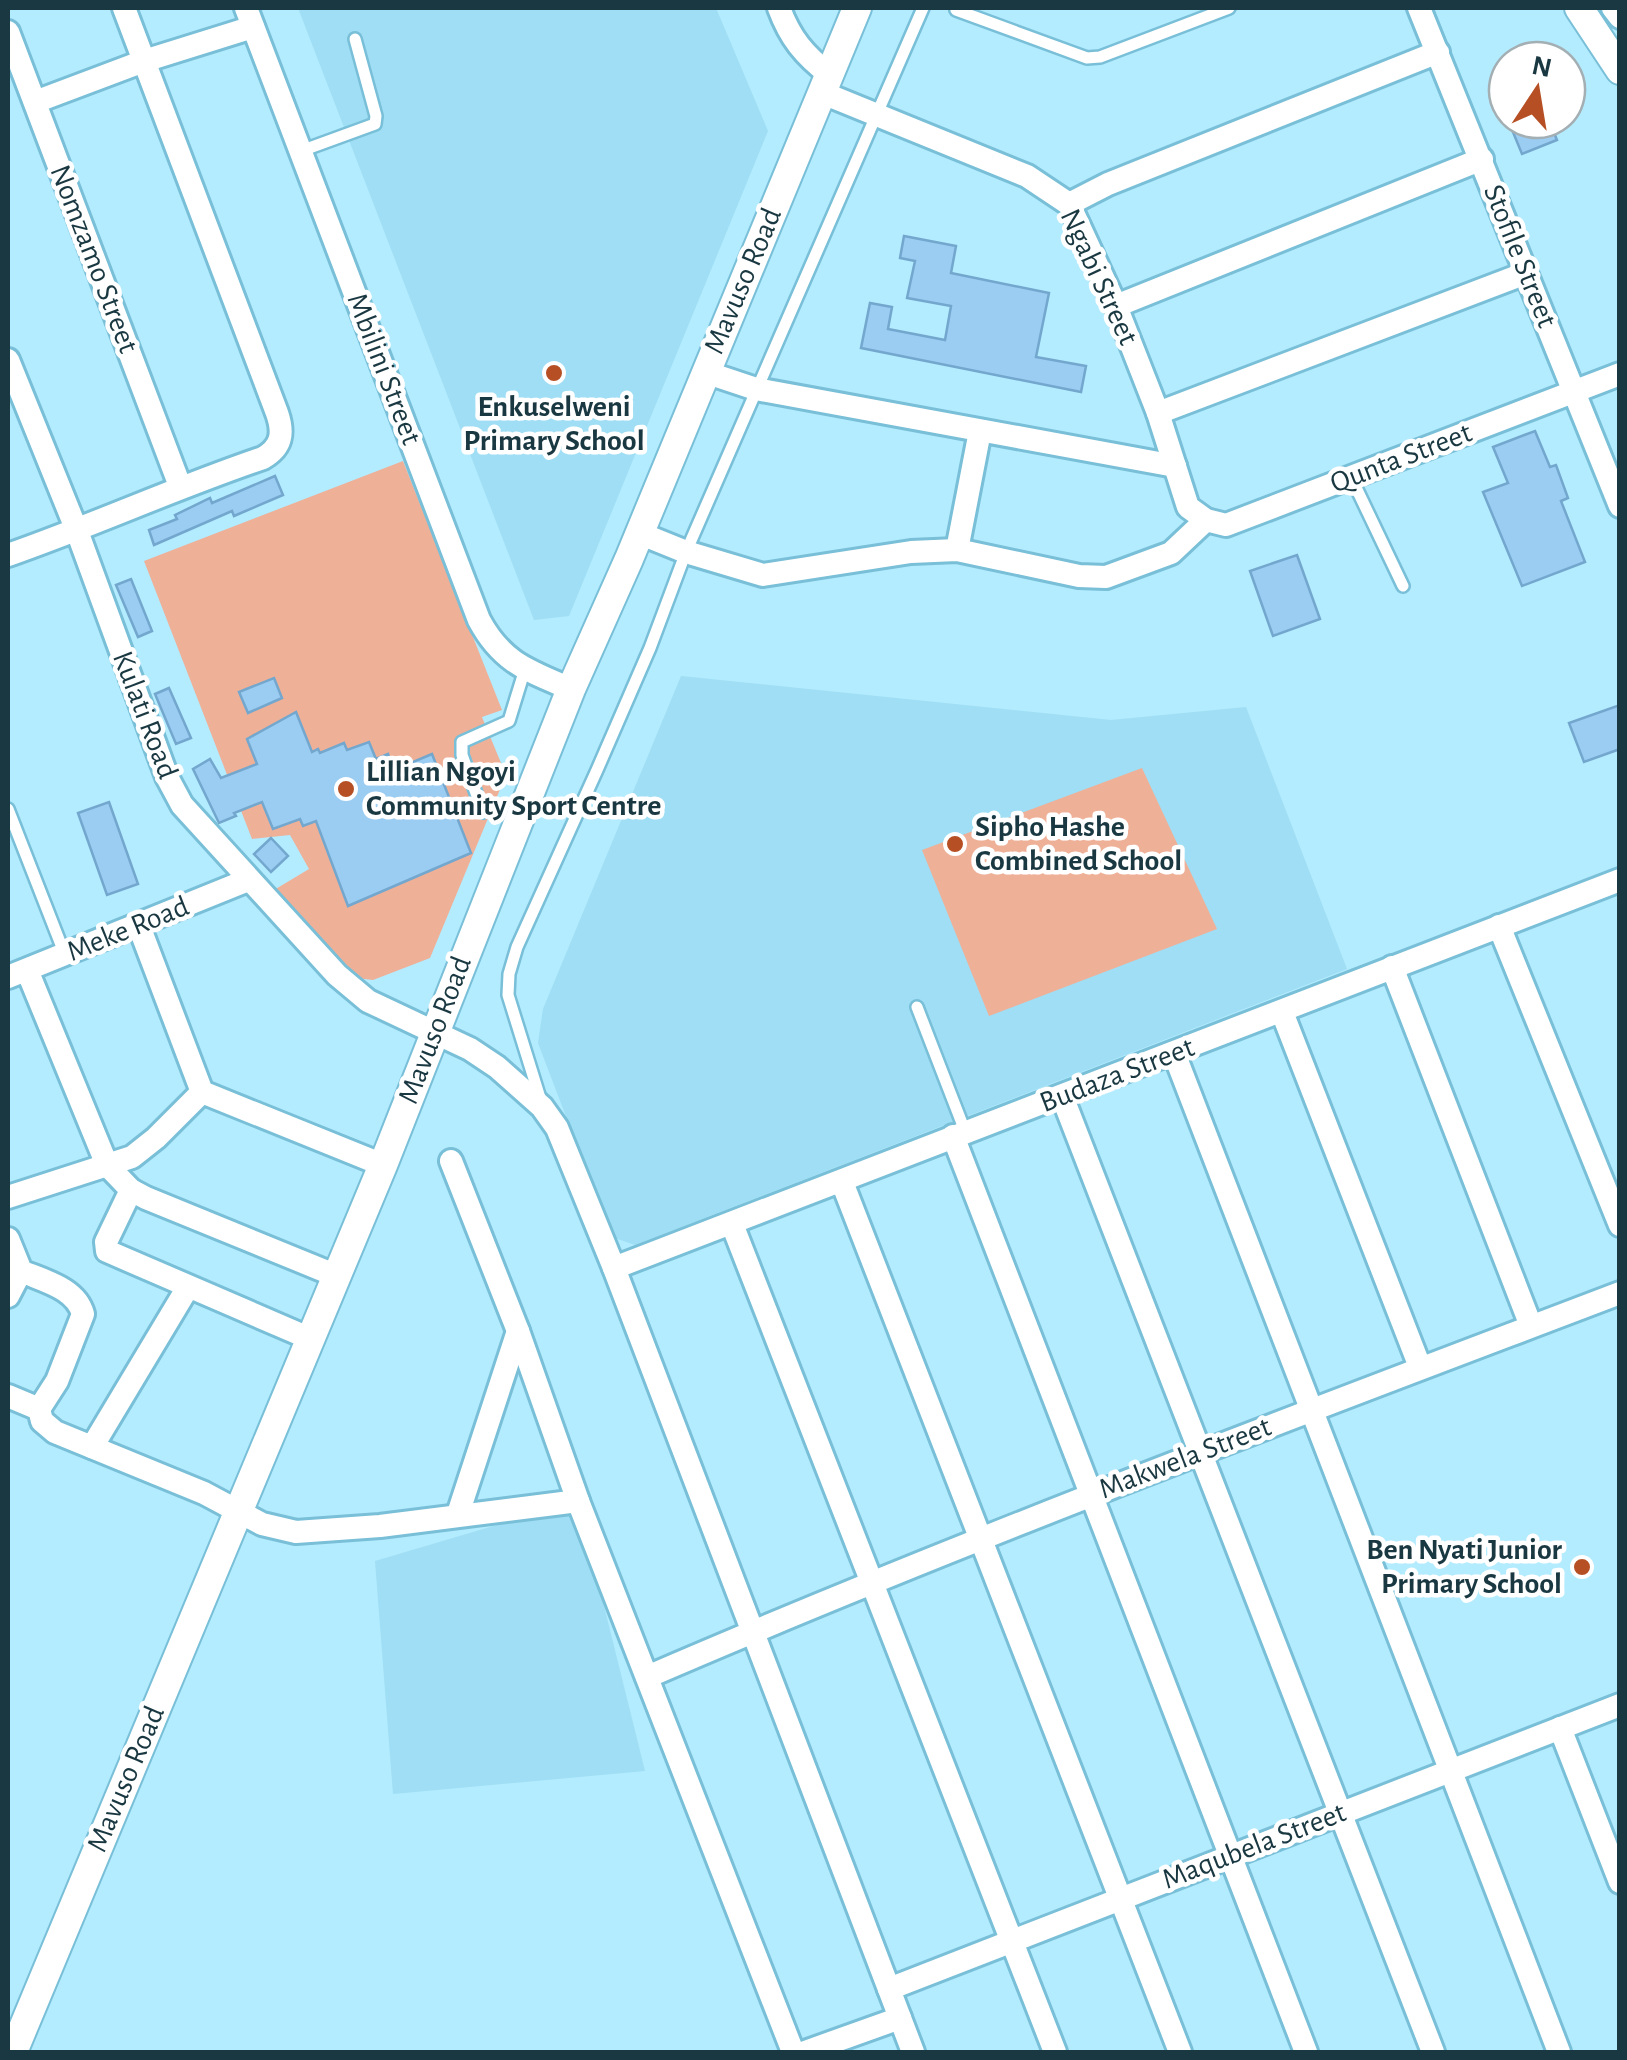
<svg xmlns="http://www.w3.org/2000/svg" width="1627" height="2060" font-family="'Alegreya Sans',sans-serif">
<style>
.built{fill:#9fdef4}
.green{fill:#efb098}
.building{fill:#9bccf2;stroke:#73a7cd;stroke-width:2.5}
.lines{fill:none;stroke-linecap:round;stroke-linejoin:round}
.service-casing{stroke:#78bfd7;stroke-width:16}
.minor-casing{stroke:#78bfd7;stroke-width:28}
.tertiary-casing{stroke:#78bfd7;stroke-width:32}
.service{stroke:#fff;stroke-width:11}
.minor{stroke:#fff;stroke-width:22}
.tertiary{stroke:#fff;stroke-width:28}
.poi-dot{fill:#b65024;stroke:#fff;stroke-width:4}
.labels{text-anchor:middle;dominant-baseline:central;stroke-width:9;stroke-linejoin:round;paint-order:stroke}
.street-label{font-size:30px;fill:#1a3841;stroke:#fff}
.poi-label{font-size:30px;font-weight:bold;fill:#1a3841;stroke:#fff;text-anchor:start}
</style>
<rect width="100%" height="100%" fill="#b3ebff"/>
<g class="built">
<path d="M 298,8 L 716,8 L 768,131 L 569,616 L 534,620 Z"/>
<path d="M 681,676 L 1111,720 L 1246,707 L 1347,969 L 635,1245 L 612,1237 L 538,1043 L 543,1009 Z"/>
<path d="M 578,1501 L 645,1771 L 393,1794 L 375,1561 Z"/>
</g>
<g class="green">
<path d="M 403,461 L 502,710 L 482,717 L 506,775 L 430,958 L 373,980 L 356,978 L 274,890 L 309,869 L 290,835 L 252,839 L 144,561 Z"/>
<path d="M 1142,768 L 1217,929 L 989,1016 L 922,850 Z"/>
</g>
<g class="building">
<path d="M 1508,120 L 1549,120 L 1557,140 L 1522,154 Z"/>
<path d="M 904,236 L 956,246 L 951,273 L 1049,293 L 1036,357 L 1086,366 L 1081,392 L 861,348 L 870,303 L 892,307 L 888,329 L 945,340 L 951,306 L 907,298 L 915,261 L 900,258 Z"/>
<path d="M 1535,431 L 1550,467 L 1556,465 L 1568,498 L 1561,501 L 1585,562 L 1522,586 L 1483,492 L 1508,483 L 1493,447 Z"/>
<path d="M 275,476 L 283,495 L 234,516 L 232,511 L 154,545 L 149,530 L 177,519 L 175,515 L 210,498 L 212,503 Z"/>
<path d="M 1297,555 L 1320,619 L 1273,636 L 1250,571 Z"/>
<path d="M 131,579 L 152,631 L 138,637 L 116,585 Z"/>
<path d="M 274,678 L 282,698 L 248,713 L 239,692 Z"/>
<path d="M 169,688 L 191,738 L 176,744 L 155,694 Z"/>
<path d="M 1620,705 L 1620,749 L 1584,762 L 1569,723 Z"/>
<path d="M 296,712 L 312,752 L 318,749 L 320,753 L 344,743 L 347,750 L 369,742 L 376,759 L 388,754 L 394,770 L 432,754 L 471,853 L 348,906 L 316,821 L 303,826 L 300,819 L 273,829 L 262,802 L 234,813 L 236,816 L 219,823 L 193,769 L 210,759 L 221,778 L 257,764 L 247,739 Z"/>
<path d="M 109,802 L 138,884 L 107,895 L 78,813 Z"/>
<path d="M 271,838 L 288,856 L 271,872 L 254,854 Z"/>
</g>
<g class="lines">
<defs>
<g id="service">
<path d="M 956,10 L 1087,58 L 1100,57 L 1229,8"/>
<path d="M 301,151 L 375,124 L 376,116 L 355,39"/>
<path d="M 1351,477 L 1403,586"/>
<path d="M 8,809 L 65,955"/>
<path d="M 483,812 L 462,755 L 462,742 L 509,721 L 525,669"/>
<path d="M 917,1007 L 965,1131"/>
<path d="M 540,1098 L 508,995 L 509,974 L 517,947 L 597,770 L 650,648 L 686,552 L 923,8"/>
</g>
<g id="minor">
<path d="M 246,8 L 479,620 C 502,663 529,671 571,689"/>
<path d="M 779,8 C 790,38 804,55 830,75"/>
<path d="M 1419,8 L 1620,506"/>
<path d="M 1613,8 L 1620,17"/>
<path d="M 8,32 L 180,486"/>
<path d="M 823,93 L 1027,176 L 1069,204 L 1116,306 L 1158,413 L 1188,507 L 1206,520 L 1226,525 L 1620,374"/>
<path d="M 35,102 L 144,61 L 253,27"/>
<path d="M 1069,204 L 1108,184 L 1438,52"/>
<path d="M 1116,306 L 1482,159"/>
<path d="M 8,360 L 77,531 L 167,777 L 182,805 L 337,975 L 368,1001 L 470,1049 L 497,1067 L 542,1107 L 557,1128 L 614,1268 L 913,2052"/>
<path d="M 705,372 L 756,389 L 1175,466"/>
<path d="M 1158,413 L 1526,273"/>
<path d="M 639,533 L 686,552 L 763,575 L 911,552 L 957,550 L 1079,576 L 1106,577 L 1171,553 L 1206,520"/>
<path d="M 957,550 L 980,431"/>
<path d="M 8,555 C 94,525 177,487 263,458 C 282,447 284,433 277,413 L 124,8"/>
<path d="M 139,926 L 202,1092 L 383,1165"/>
<path d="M 1499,926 L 1620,1225"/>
<path d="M 1392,967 L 1531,1326"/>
<path d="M 27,970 L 107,1165 L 131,1190 L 146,1198 L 337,1276"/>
<path d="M 8,977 L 248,880"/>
<path d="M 1282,1012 L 1420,1367"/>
<path d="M 1174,1053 L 1559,2052"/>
<path d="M 1062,1096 L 1433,2052"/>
<path d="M 953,1136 L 1306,2052"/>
<path d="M 451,1161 L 518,1331 L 578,1501 L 793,2052"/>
<path d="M 842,1182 L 1180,2052"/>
<path d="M 131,1190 L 106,1242 L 107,1251 L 311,1339"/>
<path d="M 8,1197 L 132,1157 L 156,1138 L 202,1092"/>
<path d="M 732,1224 L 1055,2052"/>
<path d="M 8,1239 L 21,1271 C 44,1281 76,1288 83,1314 L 57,1381 L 39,1409"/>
<path d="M 614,1268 L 1620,880"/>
<path d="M 8,1296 L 21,1271"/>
<path d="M 8,1396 L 39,1409 L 42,1421 L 55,1432 L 204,1493 L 262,1524 L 296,1532 L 380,1526 L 578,1501"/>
<path d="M 92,1447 L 188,1287"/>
<path d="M 458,1514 L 518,1331"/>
<path d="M 647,1677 C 967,1539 1294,1417 1620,1293"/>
<path d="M 1560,1728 L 1620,1882"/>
<path d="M 889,1989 L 1620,1705"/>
<path d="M 805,2052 L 900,2018"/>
</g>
<g id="tertiary">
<path d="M 1579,8 L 1620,70"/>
<path d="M 13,2052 L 383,1165 L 571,689 L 629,559 L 857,8"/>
</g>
</defs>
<use href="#service" class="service-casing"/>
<use href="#minor" class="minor-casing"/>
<use href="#tertiary" class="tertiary-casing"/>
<use href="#service" class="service"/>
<use href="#minor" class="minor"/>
<use href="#tertiary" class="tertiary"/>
</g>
<g class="poi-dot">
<circle cx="554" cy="373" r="10"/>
<circle cx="346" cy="789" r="10"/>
<circle cx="955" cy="844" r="10"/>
<circle cx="1582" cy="1567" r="10"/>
</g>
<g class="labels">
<g class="street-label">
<text transform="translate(1520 256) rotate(68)">Stofile Street</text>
<text transform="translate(94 259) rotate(69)">Nomzamo Street</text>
<text transform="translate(1099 277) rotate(65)">Ngabi Street</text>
<text transform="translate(743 281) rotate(-67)">Mavuso Road</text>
<text transform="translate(384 369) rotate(69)">Mbilini Street</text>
<text transform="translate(1401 458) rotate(-21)">Qunta Street</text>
<text transform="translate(145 715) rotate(69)">Kulati Road</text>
<text transform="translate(128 929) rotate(-22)">Meke Road</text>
<text transform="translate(435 1030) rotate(-69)">Mavuso Road</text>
<text transform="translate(1117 1075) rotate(-21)">Budaza Street</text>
<text transform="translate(1185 1458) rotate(-21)">Makwela Street</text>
<text transform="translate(126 1779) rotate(-67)">Mavuso Road</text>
<text transform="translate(1254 1846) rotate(-21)">Maqubela Street</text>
</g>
<g class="poi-label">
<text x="554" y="407" text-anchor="middle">Enkuselweni<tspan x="554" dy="34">Primary School</tspan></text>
<text x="366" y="772">Lillian Ngoyi<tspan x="366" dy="34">Community Sport Centre</tspan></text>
<text x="975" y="827">Sipho Hashe<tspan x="975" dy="34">Combined School</tspan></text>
<text x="1562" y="1550" text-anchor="end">Ben Nyati Junior<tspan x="1562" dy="34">Primary School</tspan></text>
</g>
</g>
<rect width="1627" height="2060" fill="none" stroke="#1a3841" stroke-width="20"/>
<g transform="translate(1537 90) rotate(12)"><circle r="48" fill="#ffffff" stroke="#a3afb3" stroke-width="2.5"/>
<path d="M0-8L18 38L0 25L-18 38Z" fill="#b65024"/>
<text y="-15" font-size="28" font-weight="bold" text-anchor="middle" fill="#1a3841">N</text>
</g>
</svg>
